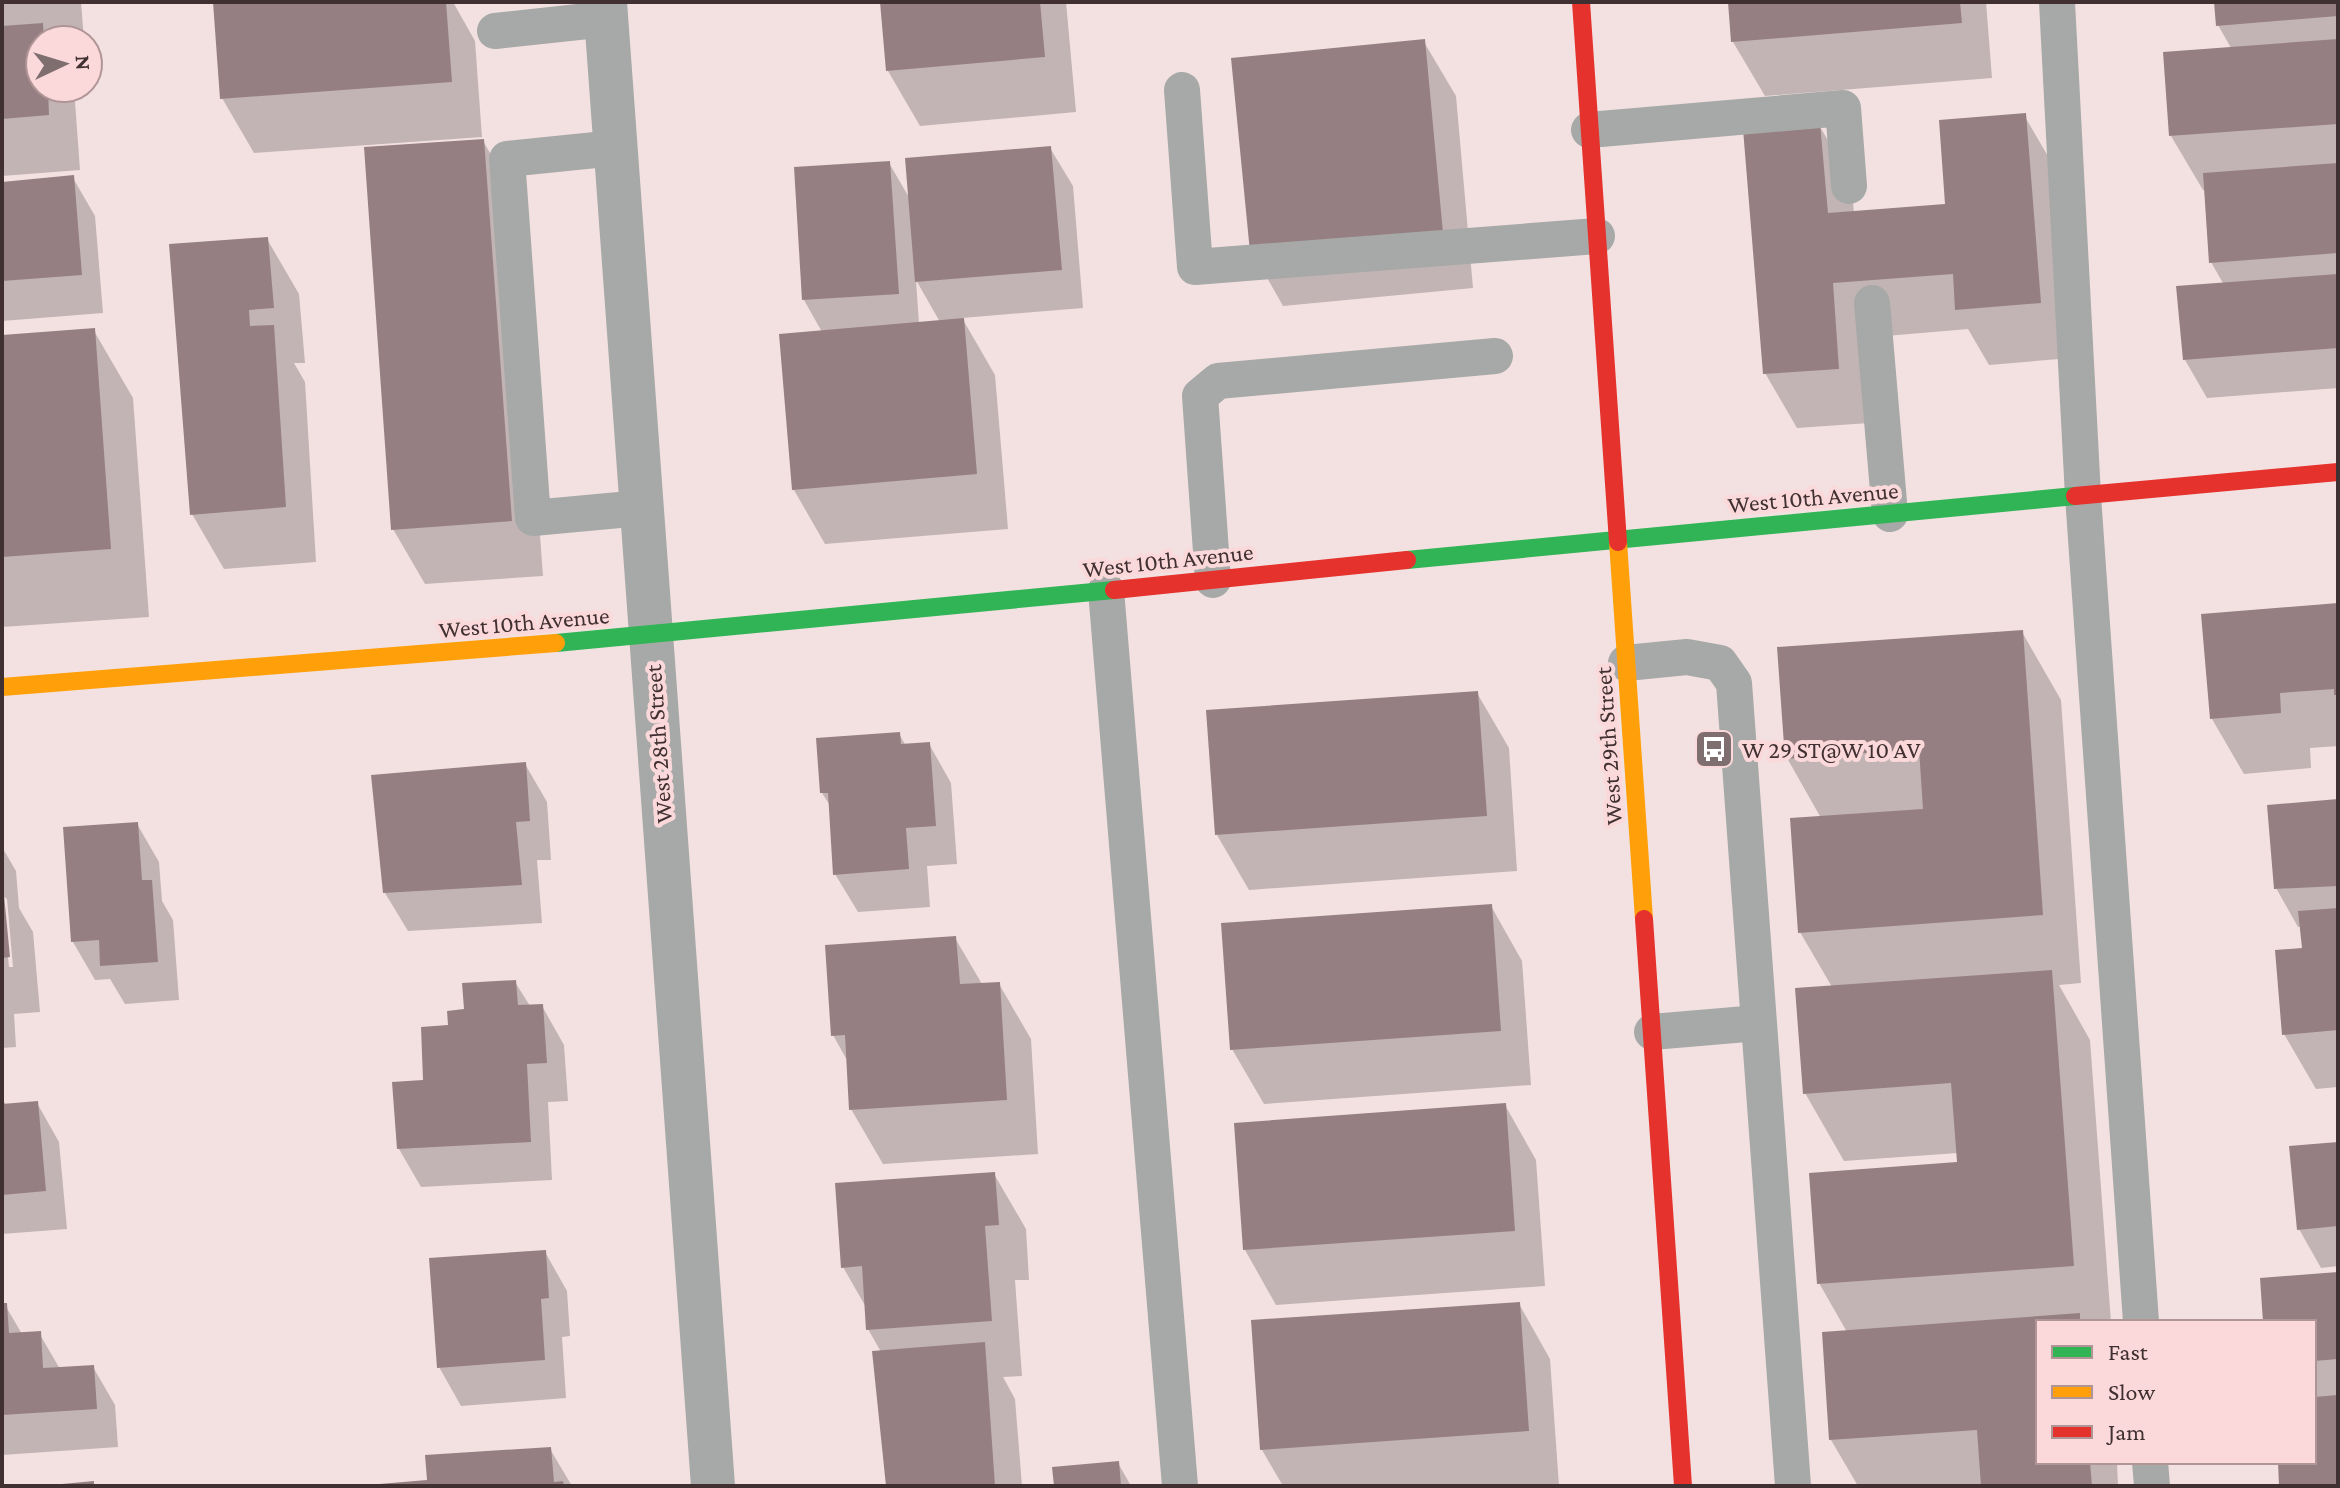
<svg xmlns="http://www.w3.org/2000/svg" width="2340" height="1488" font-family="'Crimson Pro',serif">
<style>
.shadow{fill:#0003;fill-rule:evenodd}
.building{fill:#967f82}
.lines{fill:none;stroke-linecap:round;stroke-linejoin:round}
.lane{stroke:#a6a9a7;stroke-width:36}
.street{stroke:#a6a9a7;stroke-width:44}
.fast{stroke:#30b455;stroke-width:18}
.slow{stroke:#ff9f0a;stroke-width:18}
.jam{stroke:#e5322d;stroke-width:18}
.labels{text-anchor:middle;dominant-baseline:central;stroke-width:8;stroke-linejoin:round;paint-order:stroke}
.street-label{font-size:24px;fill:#403031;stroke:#fbd9da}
.poi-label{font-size:24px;fill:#403031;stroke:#fbd9da;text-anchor:start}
</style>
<rect width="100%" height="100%" fill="#f3e1e1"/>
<g class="shadow">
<path d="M 2,2 L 81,2 L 84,40 L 40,40 L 40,88 L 74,88 L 80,170 L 2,176 Z"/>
<path d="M 222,2 L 453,2 L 475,41 L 482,137 L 254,153 L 222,98 Z"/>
<path d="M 882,2 L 1066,2 L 1076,112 L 920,126 L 888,71 Z"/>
<path d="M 1730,2 L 1986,2 L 1992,78 L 1765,96 L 1733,42 Z"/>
<path d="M 2216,2 L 2338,2 L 2338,388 L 2207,398 L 2185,360 L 2224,285 L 2211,262 L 2206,190 L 2203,190 L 2171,136 L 2231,48 L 2218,25 Z"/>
<path d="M 1424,42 L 1456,96 L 1473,288 L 1283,306 L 1252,251 Z"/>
<path d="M 2024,115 L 2056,170 L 2071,358 L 1989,365 L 1968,329 L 1863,338 L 1869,423 L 1797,428 L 1765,373 L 1819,125 L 1851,180 L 1854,213 L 1948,206 Z"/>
<path d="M 483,141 L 515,196 L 543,576 L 425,584 L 393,529 Z"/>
<path d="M 1050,148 L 1073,186 L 1083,308 L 962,318 L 995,375 L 1008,529 L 825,544 L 794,490 L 822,332 L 804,300 L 889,163 L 910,199 ZM 916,280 L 940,322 L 919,324 Z"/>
<path d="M 73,178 L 95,216 L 103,313 L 2,321 L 2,184 Z"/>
<path d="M 267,239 L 299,294 L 305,363 L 294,363 L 305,382 L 316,562 L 224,569 L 192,514 Z"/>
<path d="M 94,331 L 133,398 L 149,617 L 2,627 L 2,337 Z"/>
<path d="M 2338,605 L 2338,746 L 2310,748 L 2311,768 L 2244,774 L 2212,719 Z"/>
<path d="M 2022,632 L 2061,700 L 2081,983 L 2059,985 L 2090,1040 L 2111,1322 L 2038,1322 L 2038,1462 L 2117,1462 L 2118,1486 L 1858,1486 L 1831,1440 L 1847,1332 L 1819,1283 L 1959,1164 L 1958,1153 L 1844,1161 L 1805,1093 L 1832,987 L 1800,932 L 1821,818 L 1787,758 Z"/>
<path d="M 1477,693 L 1509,748 L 1517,871 L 1249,890 L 1217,835 Z"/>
<path d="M 899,734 L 906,746 L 929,744 L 951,783 L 957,864 L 927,866 L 930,907 L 858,912 L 835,874 L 831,807 L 822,793 Z"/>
<path d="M 525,764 L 547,802 L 551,860 L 537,860 L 542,923 L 408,931 L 385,893 Z"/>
<path d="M 2338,801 L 2338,1087 L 2316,1089 L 2284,1034 L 2304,949 L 2302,926 L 2298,927 L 2276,888 Z"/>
<path d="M 137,824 L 159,862 L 162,901 L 173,920 L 179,1000 L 125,1004 L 110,979 L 95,980 L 73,942 Z"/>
<path d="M 2,847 L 16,871 L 19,908 L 33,932 L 40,1012 L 14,1014 L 16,1047 L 2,1048 ZM 2,895 L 7,899 L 13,967 L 9,967 Z"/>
<path d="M 1491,906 L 1522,961 L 1531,1085 L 1264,1104 L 1232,1049 Z"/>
<path d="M 955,938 L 982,984 L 999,984 L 1031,1039 L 1038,1154 L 883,1164 L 851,1109 L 848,1062 L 833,1035 Z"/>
<path d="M 515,982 L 530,1006 L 542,1006 L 564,1045 L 568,1101 L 548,1102 L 552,1180 L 421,1187 L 399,1149 L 450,1027 L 466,1011 Z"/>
<path d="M 2,1098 L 6,1105 L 37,1103 L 59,1142 L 67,1229 L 2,1234 Z"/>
<path d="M 1505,1105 L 1536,1160 L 1545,1286 L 1276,1305 L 1245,1250 Z"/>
<path d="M 2338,1144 L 2338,1266 L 2321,1268 L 2299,1229 Z"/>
<path d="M 994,1174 L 1026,1229 L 1029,1280 L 1015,1280 L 1022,1376 L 1003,1377 L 1015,1399 L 1022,1486 L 888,1486 L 881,1352 L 868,1329 L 867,1309 L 843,1267 Z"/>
<path d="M 545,1252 L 567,1291 L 570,1336 L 562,1337 L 566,1398 L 461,1406 L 439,1367 Z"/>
<path d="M 2338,1274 L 2338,1486 L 2282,1486 L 2280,1462 L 2314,1462 L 2314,1322 L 2265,1322 Z"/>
<path d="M 1519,1304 L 1550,1359 L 1559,1486 L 1283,1486 L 1262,1450 Z"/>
<path d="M 2,1305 L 5,1305 L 22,1334 L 39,1333 L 60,1369 L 93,1367 L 115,1405 L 118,1447 L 2,1455 Z"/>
<path d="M 550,1449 L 572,1486 L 375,1486 L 429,1482 Z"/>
<path d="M 1118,1463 L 1131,1486 L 1056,1486 Z"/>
</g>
<g class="building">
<path d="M 213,2 L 446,2 L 452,82 L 220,99 Z"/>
<path d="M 880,2 L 1040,2 L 1045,57 L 886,71 Z"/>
<path d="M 1728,2 L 1960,2 L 1962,23 L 1731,42 Z"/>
<path d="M 2214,2 L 2338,2 L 2338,16 L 2216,26 Z"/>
<path d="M 43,23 L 44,40 L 40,40 L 40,88 L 48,88 L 49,115 L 2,119 L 2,26 Z"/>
<path d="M 1425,39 L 1443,233 L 1250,252 L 1231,58 Z"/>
<path d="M 2338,39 L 2338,124 L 2169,136 L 2163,52 Z"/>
<path d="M 2026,113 L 2041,303 L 1955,310 L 1953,274 L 1833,283 L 1839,369 L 1763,374 L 1743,129 L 1820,123 L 1828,213 L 1945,204 L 1939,120 Z"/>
<path d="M 484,139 L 512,521 L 391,530 L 364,147 Z"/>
<path d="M 1051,146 L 1062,270 L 915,282 L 905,158 Z"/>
<path d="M 890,161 L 899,294 L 802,300 L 794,167 Z"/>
<path d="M 2338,163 L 2338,253 L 2209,263 L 2203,173 Z"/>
<path d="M 74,175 L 82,275 L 2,281 L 2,182 Z"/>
<path d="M 268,237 L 274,308 L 249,310 L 250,326 L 274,325 L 286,507 L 190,515 L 169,244 Z"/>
<path d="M 2338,274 L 2338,348 L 2183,360 L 2176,286 Z"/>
<path d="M 964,318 L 977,474 L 792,490 L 779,334 Z"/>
<path d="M 95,328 L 111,549 L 2,557 L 2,335 Z"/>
<path d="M 2338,603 L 2338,695 L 2334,695 L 2334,689 L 2280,693 L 2281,713 L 2210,719 L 2201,614 Z"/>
<path d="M 2023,630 L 2043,915 L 1798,933 L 1790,818 L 1923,809 L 1919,749 L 1785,759 L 1777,647 Z"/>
<path d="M 1478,691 L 1487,816 L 1215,835 L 1206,710 Z"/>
<path d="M 900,732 L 901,744 L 930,742 L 936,826 L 906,828 L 909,869 L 833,875 L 828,793 L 820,793 L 816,738 Z"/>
<path d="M 526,762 L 530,821 L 516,822 L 522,885 L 383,893 L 371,775 Z"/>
<path d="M 2338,799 L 2338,886 L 2274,889 L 2267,805 Z"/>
<path d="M 138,822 L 142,880 L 152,880 L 158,962 L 100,966 L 99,940 L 71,942 L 63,827 Z"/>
<path d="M 2,895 L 4,895 L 10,957 L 2,958 Z"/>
<path d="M 1492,904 L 1501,1031 L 1230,1050 L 1221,923 Z"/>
<path d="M 2338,908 L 2338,1030 L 2282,1035 L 2275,950 L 2302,948 L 2298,911 Z"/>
<path d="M 956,936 L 960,984 L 1000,982 L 1007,1100 L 849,1110 L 845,1035 L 831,1036 L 825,945 Z"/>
<path d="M 2052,970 L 2074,1266 L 1817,1284 L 1809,1173 L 1957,1162 L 1951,1083 L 1803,1094 L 1795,988 Z"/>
<path d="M 516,980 L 518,1005 L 543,1004 L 547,1063 L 527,1064 L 531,1142 L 397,1149 L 392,1082 L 423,1080 L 421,1027 L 448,1025 L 447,1011 L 464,1009 L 462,983 Z"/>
<path d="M 38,1101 L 46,1191 L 2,1195 L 2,1104 Z"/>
<path d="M 1506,1103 L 1515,1231 L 1243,1250 L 1234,1123 Z"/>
<path d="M 2338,1142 L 2338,1226 L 2297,1230 L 2289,1146 Z"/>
<path d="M 995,1172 L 999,1225 L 985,1226 L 992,1321 L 866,1330 L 862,1266 L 841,1268 L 835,1183 Z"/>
<path d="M 546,1250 L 549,1298 L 541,1299 L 545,1360 L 437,1368 L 429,1258 Z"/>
<path d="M 2338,1272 L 2338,1359 L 2314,1361 L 2314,1322 L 2263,1322 L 2260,1278 Z"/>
<path d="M 1520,1302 L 1529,1431 L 1260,1450 L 1251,1320 Z"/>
<path d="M 2,1303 L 7,1303 L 9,1333 L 41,1331 L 43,1368 L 94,1365 L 97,1409 L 2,1415 Z"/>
<path d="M 2080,1313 L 2080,1322 L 2038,1322 L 2038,1462 L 2090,1462 L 2092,1486 L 1981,1486 L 1977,1430 L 1829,1440 L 1822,1332 Z"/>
<path d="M 985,1342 L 995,1486 L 886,1486 L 872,1351 Z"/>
<path d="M 2338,1395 L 2338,1485 L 2279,1486 L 2278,1462 L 2314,1462 L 2314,1397 Z"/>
<path d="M 551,1447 L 554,1482 L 563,1481 L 564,1486 L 380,1486 L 379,1484 L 427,1480 L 425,1455 Z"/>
<path d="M 1119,1461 L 1121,1486 L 1054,1486 L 1052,1467 Z"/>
<path d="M 94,1481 L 94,1486 L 62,1486 L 62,1484 Z"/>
</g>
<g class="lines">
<g class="lane">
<path d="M 2057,2 L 2083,496 L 2141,1322"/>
<path d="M 495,31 L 606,19"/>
<path d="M 1182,90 L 1195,267 L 1597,236"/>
<path d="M 1589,130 L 1843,108 L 1849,186"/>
<path d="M 615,148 L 507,159 L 533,518 L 641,508"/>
<path d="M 1872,303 L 1890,514"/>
<path d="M 1213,580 L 1200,396 L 1218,381 L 1495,356"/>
<path d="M 1106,590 L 1180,1486"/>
<path d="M 1626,663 L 1687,657 L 1720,663 L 1734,683 L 1793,1486"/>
<path d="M 1652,1032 L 1758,1023"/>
<path d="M 2150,1462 L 2152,1486"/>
</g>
<path class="street" d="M 605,2 L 713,1486"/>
<g class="fast">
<path d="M 1407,560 L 2075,496"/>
<path d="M 556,643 L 1114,590"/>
</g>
<g class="slow">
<path d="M 1618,542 L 1644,919"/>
<path d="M 2,687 L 556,643"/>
</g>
<g class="jam">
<path d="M 1581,2 L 1618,542"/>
<path d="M 2075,496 L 2338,472"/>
<path d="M 1114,590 L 1407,560"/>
<path d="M 1644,919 L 1683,1486"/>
</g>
</g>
<defs>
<symbol id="bus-square" viewBox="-11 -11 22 22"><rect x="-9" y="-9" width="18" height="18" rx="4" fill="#7f6e6f" stroke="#fbd9da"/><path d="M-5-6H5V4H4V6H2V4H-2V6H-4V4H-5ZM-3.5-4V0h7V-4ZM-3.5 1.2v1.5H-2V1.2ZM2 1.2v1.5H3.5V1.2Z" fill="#fff"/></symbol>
</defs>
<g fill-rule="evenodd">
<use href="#bus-square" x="1692" y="727" width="44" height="44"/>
</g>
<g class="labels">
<g class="street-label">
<text transform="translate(1813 497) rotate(-5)">West 10th Avenue</text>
<text transform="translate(1168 560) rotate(-6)">West 10th Avenue</text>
<text transform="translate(524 622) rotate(-5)">West 10th Avenue</text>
<text transform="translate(658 744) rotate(-94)">West 28th Street</text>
<text transform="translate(1608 746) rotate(-94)">West 29th Street</text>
</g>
<g class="poi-label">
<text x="1742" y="749">W 29 ST@W 10 AV</text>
</g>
</g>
<rect width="2340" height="1488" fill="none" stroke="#403031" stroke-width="8"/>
<rect x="2036" y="1320" width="280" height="144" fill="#fbd9da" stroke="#b09596" stroke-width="2"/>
<rect x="2052" y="1346" width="40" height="12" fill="#30b455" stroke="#b09596" stroke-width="2"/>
<text x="2108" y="1360" font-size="24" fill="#403031">Fast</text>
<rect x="2052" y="1386" width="40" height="12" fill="#ff9f0a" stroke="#b09596" stroke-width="2"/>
<text x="2108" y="1400" font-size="24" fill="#403031">Slow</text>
<rect x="2052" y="1426" width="40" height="12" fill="#e5322d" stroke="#b09596" stroke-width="2"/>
<text x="2108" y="1440" font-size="24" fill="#403031">Jam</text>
<g transform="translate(64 64) rotate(86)"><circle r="38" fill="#fbd9da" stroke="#b09596" stroke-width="2"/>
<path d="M0-6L14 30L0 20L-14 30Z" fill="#7f6e6f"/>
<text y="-12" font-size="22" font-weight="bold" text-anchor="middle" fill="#403031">N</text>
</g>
</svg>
